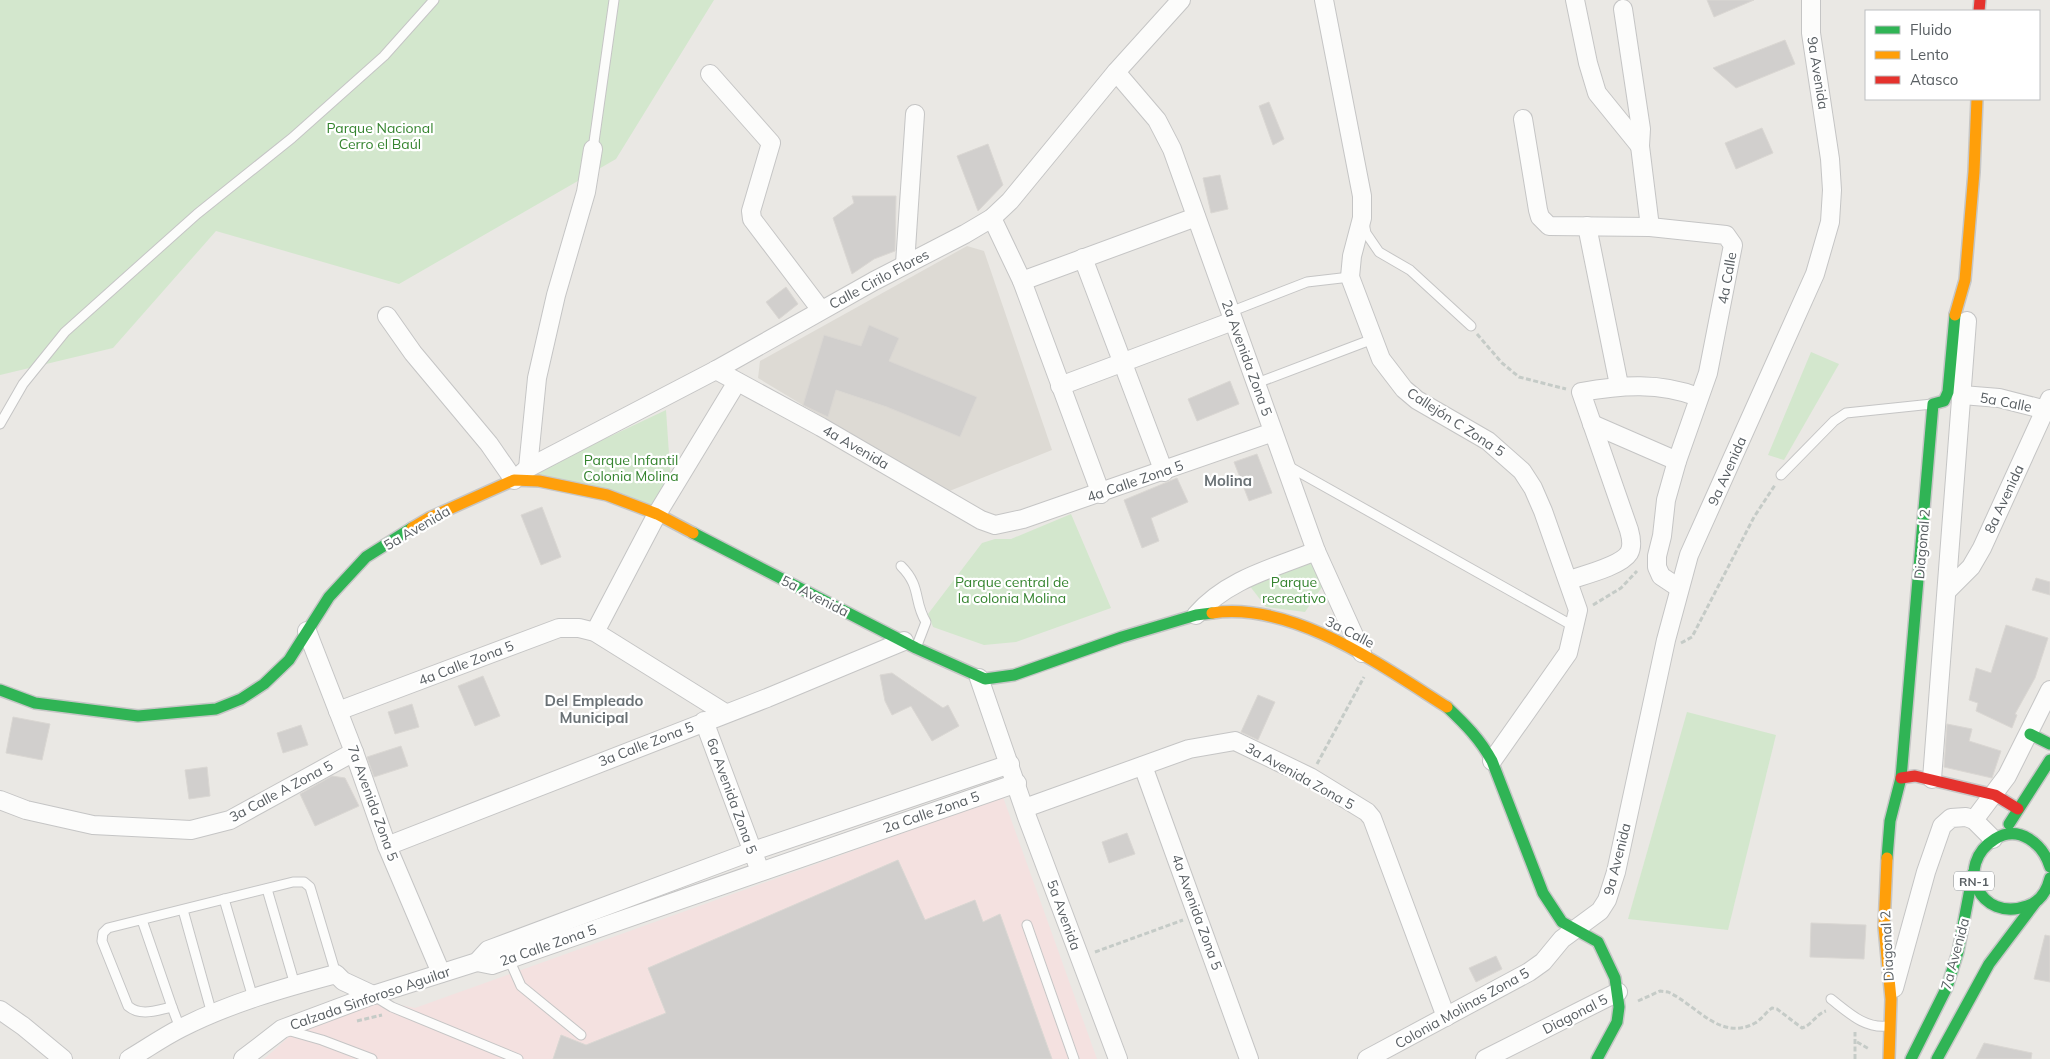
<svg xmlns="http://www.w3.org/2000/svg" width="2050" height="1059" font-family="Mulish,sans-serif">
<style>
.education{fill:#dddad4}
.medical{fill:#f4e1e0}
.green{fill:#d3e7cd}
.building{fill:#d1cfcd;stroke:#dad7d3}
.lines{fill:none;stroke-linecap:round;stroke-linejoin:round}
.lane-casing{stroke:#c5c5c5;stroke-width:11}
.street-casing{stroke:#c5c5c5;stroke-width:20}
.fast-casing{stroke:#c6c6c6;stroke-width:14}
.slow-casing{stroke:#c6c6c6;stroke-width:14}
.jam-casing{stroke:#c6c6c6;stroke-width:14}
.path{stroke:#c5cbc7;stroke-width:3;stroke-dasharray:5 2.5;stroke-linecap:butt}
.lane{stroke:#fcfcfb;stroke-width:9}
.street{stroke:#fcfcfb;stroke-width:18}
.fast{stroke:#30b455;stroke-width:11}
.slow{stroke:#ff9f0a;stroke-width:11}
.jam{stroke:#e5322d;stroke-width:11}
.labels{text-anchor:middle;dominant-baseline:central;stroke-width:4.5;stroke-linejoin:round;paint-order:stroke}
.shield{fill:#fff;stroke:#8b8f92;stroke-width:1}
.shield-label{font-size:12px;font-weight:bold;fill:#595f63}
.street-label{font-size:14px;fill:#595f63;stroke:#fff}
.park-label{font-size:14px;fill:#35842f;stroke:#fff}
.neighbourhood-label{font-size:15px;font-weight:bold;fill:#6a7175;stroke:#fff}
</style>
<rect width="100%" height="100%" fill="#eae8e4"/>
<path class="education" d="M 967,246 L 984,251 L 1052,450 L 947,492 L 758,378 L 760,361 Z"/>
<path class="medical" d="M 1003,797 L 1097,1059 L 264,1059 L 310,1018 L 376,1000 L 415,1008 Z"/>
<g class="green">
<path d="M 0,0 L 714,0 L 616,159 L 399,284 L 216,231 L 113,348 L 0,375 Z"/>
<path d="M 1811,352 L 1839,364 L 1784,460 L 1768,455 Z"/>
<path d="M 666,410 L 671,483 L 653,513 L 520,479 Z"/>
<path d="M 1071,514 L 1111,608 L 1016,642 L 984,645 L 933,627 L 928,614 L 982,543 L 995,539 L 1011,539 Z"/>
<path d="M 1314,561 L 1324,584 L 1305,612 L 1266,607 L 1249,585 Z"/>
<path d="M 1687,712 L 1776,735 L 1728,930 L 1628,919 Z"/>
</g>
<g class="building">
<path d="M 1707,0 L 1754,0 L 1714,17 Z"/>
<path d="M 1785,40 L 1795,64 L 1736,88 L 1713,68 Z"/>
<path d="M 1269,102 L 1284,139 L 1273,145 L 1259,106 Z"/>
<path d="M 1762,128 L 1773,153 L 1736,169 L 1725,143 Z"/>
<path d="M 988,144 L 1003,185 L 978,211 L 957,156 Z"/>
<path d="M 1220,175 L 1228,209 L 1211,213 L 1203,178 Z"/>
<path d="M 852,196 L 896,196 L 895,251 L 874,259 L 852,274 L 833,218 L 854,203 Z"/>
<path d="M 786,287 L 798,304 L 779,319 L 766,302 Z"/>
<path d="M 869,325 L 899,338 L 889,361 L 977,397 L 960,437 L 887,407 L 836,390 L 828,417 L 803,405 L 824,335 L 861,346 Z"/>
<path d="M 1230,381 L 1239,404 L 1197,421 L 1188,399 Z"/>
<path d="M 1257,454 L 1272,493 L 1249,501 L 1234,462 Z"/>
<path d="M 1177,478 L 1188,502 L 1151,518 L 1159,541 L 1142,548 L 1124,500 Z"/>
<path d="M 542,507 L 561,557 L 541,565 L 521,515 Z"/>
<path d="M 2036,578 L 2050,582 L 2050,595 L 2032,590 Z"/>
<path d="M 2006,625 L 2048,638 L 2035,678 L 2015,714 L 2017,715 L 2012,728 L 1976,711 L 1978,703 L 1969,700 L 1976,668 L 1991,673 Z"/>
<path d="M 892,673 L 943,708 L 948,705 L 959,726 L 932,741 L 911,706 L 892,715 L 885,701 L 880,675 Z"/>
<path d="M 483,676 L 500,716 L 475,726 L 458,686 Z"/>
<path d="M 1258,695 L 1275,702 L 1258,740 L 1241,732 Z"/>
<path d="M 412,704 L 419,727 L 395,734 L 388,712 Z"/>
<path d="M 13,717 L 50,724 L 42,760 L 6,753 Z"/>
<path d="M 1947,724 L 1972,729 L 1969,741 L 2001,751 L 1992,778 L 1944,767 Z"/>
<path d="M 301,725 L 308,745 L 283,753 L 277,733 Z"/>
<path d="M 401,746 L 408,766 L 374,777 L 367,757 Z"/>
<path d="M 207,767 L 210,796 L 189,799 L 185,770 Z"/>
<path d="M 332,776 L 345,778 L 359,806 L 315,826 L 300,794 Z"/>
<path d="M 1127,833 L 1135,854 L 1109,863 L 1102,842 Z"/>
<path d="M 898,860 L 925,920 L 975,900 L 983,922 L 1000,914 L 1052,1059 L 553,1059 L 561,1035 L 586,1045 L 666,1013 L 648,968 Z"/>
<path d="M 1811,923 L 1866,925 L 1864,959 L 1810,957 Z"/>
<path d="M 2045,935 L 2050,936 L 2050,982 L 2034,979 Z"/>
<path d="M 1496,956 L 1502,969 L 1476,982 L 1469,968 Z"/>
<path d="M 1984,1043 L 2032,1053 L 2031,1059 L 1976,1059 Z"/>
</g>
<g class="lines">
<defs>
<g id="lane">
<path d="M 593,149 L 614,0"/>
<path d="M 1364,223 L 1366,233 L 1379,252 L 1410,270 L 1471,326"/>
<path d="M 1230,312 L 1307,282 L 1350,277"/>
<path d="M 1257,383 L 1373,339"/>
<path d="M 0,424 L 23,384 L 65,332 L 197,214 L 292,138 L 384,56 L 434,0"/>
<path d="M 1288,466 L 1575,627"/>
<path d="M 1781,475 L 1834,421 L 1846,413 L 1932,404"/>
<path d="M 901,566 C 922,587 913,601 926,622 L 916,648"/>
<path d="M 267,889 L 295,985"/>
<path d="M 224,899 L 253,998"/>
<path d="M 183,910 L 212,1014"/>
<path d="M 142,920 L 172,1007 C 157,1010 141,1017 128,1006 L 102,941 L 103,933 L 108,928 L 293,882 L 304,882 L 310,887 L 336,974"/>
<path d="M 1027,925 L 1074,1059"/>
<path d="M 509,959 L 521,986 L 581,1035"/>
<path d="M 374,996 L 392,1007 L 518,1059"/>
<path d="M 1831,999 C 1849,1013 1865,1029 1888,1026"/>
<path d="M 172,1007 L 180,1028"/>
<path d="M 287,1030 L 322,1040 L 372,1059"/>
</g>
<g id="street">
<path d="M 1324,0 L 1362,196 L 1362,218 L 1352,256 L 1350,277 L 1381,359 L 1404,389 L 1417,400 L 1488,441 L 1522,471 L 1533,488 L 1543,511 L 1578,610 L 1568,653 L 1492,761"/>
<path d="M 1575,0 L 1588,63 L 1597,93 L 1640,146"/>
<path d="M 1623,9 L 1641,129 L 1640,146 L 1650,227"/>
<path d="M 1116,72 L 1157,120 L 1172,149 L 1316,551 L 1362,653"/>
<path d="M 710,74 L 771,143 L 751,211 L 752,219 L 821,310"/>
<path d="M 1523,119 L 1538,210 L 1540,217 L 1549,226 L 1650,227 L 1726,235 L 1733,245 L 1708,373 L 1677,461 L 1666,500 L 1662,536 L 1657,556 L 1657,567 L 1661,576 L 1679,588"/>
<path d="M 992,218 L 1022,281 L 1101,494"/>
<path d="M 1587,226 L 1619,385"/>
<path d="M 1083,258 L 1164,472"/>
<path d="M 905,264 L 915,114"/>
<path d="M 1022,281 L 1196,217"/>
<path d="M 387,316 L 413,353 L 489,444 L 514,480 L 528,468 L 716,370 L 874,281 L 965,234 L 992,218 L 1010,201 L 1116,72 L 1181,0"/>
<path d="M 716,370 L 821,427 L 981,520 L 995,525 L 1023,519 L 1273,432"/>
<path d="M 1060,386 L 1233,321"/>
<path d="M 1962,395 L 1999,398 L 2050,411"/>
<path d="M 1592,424 L 1677,461"/>
<path d="M 528,468 L 537,378 L 556,295 L 586,192 L 593,149"/>
<path d="M 1569,580 C 1584,575 1621,566 1629,553 C 1633,546 1631,537 1629,530 L 1581,392 C 1621,385 1660,382 1698,397"/>
<path d="M 1947,591 L 1971,567 L 1982,548 L 2050,399"/>
<path d="M 1196,615 C 1227,579 1274,568 1316,551"/>
<path d="M 307,631 L 354,752 L 387,846 L 441,973"/>
<path d="M 595,632 L 657,514 L 737,382"/>
<path d="M 979,678 L 1027,817 L 1118,1059"/>
<path d="M 338,711 L 559,628 L 579,628 L 595,632 L 725,713"/>
<path d="M 704,721 L 757,863"/>
<path d="M 1143,766 L 1249,1059"/>
<path d="M 1932,779 L 1967,321"/>
<path d="M 0,800 L 26,810 L 93,825 L 191,830 L 230,820 L 354,752"/>
<path d="M 1025,808 L 1189,749 L 1235,741 L 1310,777 L 1367,812 L 1372,818 L 1446,1017"/>
<path d="M 1974,820 L 2007,776 L 2050,690"/>
<path d="M 387,846 L 767,698 L 904,641"/>
<path d="M 477,962 L 492,965 L 1017,783"/>
<path d="M 1894,988 L 1926,872 L 1942,826 L 1951,818 L 1966,817 L 1974,820 L 1993,839"/>
<path d="M 0,1010 L 23,1026 L 63,1059"/>
<path d="M 129,1059 C 146,1049 163,1037 181,1028 C 230,1003 283,988 336,974 L 343,981 L 373,995"/>
<path d="M 243,1059 L 282,1029 L 373,995 L 477,962 L 488,950 L 753,851 L 1010,764"/>
<path d="M 1367,1059 L 1529,972 L 1543,962 L 1562,939 L 1600,911 L 1607,900 L 1616,872 L 1666,640 L 1689,555 L 1815,274 L 1830,222 L 1832,190 L 1830,159 L 1811,33 L 1811,0"/>
<path d="M 1485,1059 L 1618,992"/>
</g>
<g id="fast">
<path d="M 693,533 L 916,648 L 985,679 L 1014,675 L 1122,637 L 1196,615 L 1212,613"/>
<path d="M 0,690 L 35,703 L 138,716 L 216,709 L 241,699 L 264,684 L 289,660 L 329,597 L 366,557 L 412,528"/>
<path d="M 1447,707 C 1465,724 1480,739 1492,761 L 1543,893 L 1562,922 L 1598,942 L 1615,978 L 1619,1007 L 1617,1022 L 1597,1059"/>
<path d="M 2030,734 L 2050,744"/>
<path d="M 2009,824 L 2050,760"/>
<path d="M 1887,858 L 1890,821 L 1901,778 L 1933,404 L 1944,401 L 1948,392 L 1955,315"/>
<path d="M 2050,867 C 2043,844 2019,824 1995,839 C 1953,865 1980,923 2027,906 C 2040,902 2047,890 2050,878"/>
<path d="M 1911,1059 L 1947,987 L 1958,952 L 1973,873"/>
<path d="M 1937,1059 L 1989,964 L 2035,903"/>
</g>
<g id="slow">
<path d="M 1955,315 L 1965,280 L 1974,172 L 1977,99"/>
<path d="M 412,528 L 429,518 L 514,480 L 539,481 L 607,495 L 657,514 L 693,533"/>
<path d="M 1212,613 C 1293,601 1382,666 1447,707"/>
<path d="M 1887,858 L 1884,927 L 1891,999 L 1889,1059"/>
</g>
<g id="jam">
<path d="M 1979,11 L 1980,0"/>
<path d="M 1901,778 L 1915,776 L 1995,795 L 2018,809"/>
</g>
</defs>
<use href="#lane" class="lane-casing"/>
<use href="#street" class="street-casing"/>
<use href="#fast" class="fast-casing"/>
<use href="#slow" class="slow-casing"/>
<use href="#jam" class="jam-casing"/>
<g class="path">
<path d="M 1477,334 L 1502,363 L 1519,377 L 1566,389"/>
<path d="M 1593,605 L 1621,588 L 1637,571"/>
<path d="M 1681,643 L 1692,637 L 1754,517 L 1775,485"/>
<path d="M 1317,764 L 1364,677"/>
<path d="M 1095,952 L 1183,920"/>
<path d="M 1638,1001 L 1660,991 L 1668,992 C 1697,1005 1720,1042 1755,1023 C 1761,1020 1766,1012 1772,1008 L 1777,1009 L 1802,1028 C 1812,1025 1816,1014 1826,1011"/>
<path d="M 357,1021 L 382,1015"/>
<path d="M 1857,1042 L 1869,1049"/>
<path d="M 1855,1059 L 1855,1032"/>
</g>
<use href="#lane" class="lane"/>
<use href="#street" class="street"/>
<use href="#fast" class="fast"/>
<use href="#slow" class="slow"/>
<use href="#jam" class="jam"/>
</g>
<g class="labels">
<rect class="shield" x="1954" y="871.5" width="40" height="19" rx="4"/>
<g class="shield-label">
<text x="1974" y="881">RN-1</text>
</g>
<g class="street-label">
<text transform="translate(1818 73) rotate(81)">9a Avenida</text>
<text transform="translate(1727 278) rotate(-80)">4a Calle</text>
<text transform="translate(879 279) rotate(-28)">Calle Cirilo Flores</text>
<text transform="translate(1247 358) rotate(70)">2a Avenida Zona 5</text>
<text transform="translate(2006 402) rotate(11)">5a Calle</text>
<text transform="translate(1456 422) rotate(33)">Callejón C Zona 5</text>
<text transform="translate(856 447) rotate(30)">4a Avenida</text>
<text transform="translate(1727 471) rotate(-66)">9a Avenida</text>
<text transform="translate(1135 481) rotate(-19)">4a Calle Zona 5</text>
<text transform="translate(2004 499) rotate(-65)">8a Avenida</text>
<text transform="translate(417 528) rotate(-30)">5a Avenida</text>
<text transform="translate(1922 544) rotate(-85)">Diagonal 2</text>
<text transform="translate(815 596) rotate(27)">5a Avenida</text>
<text transform="translate(1350 632) rotate(27)">3a Calle</text>
<text transform="translate(466 663) rotate(-21)">4a Calle Zona 5</text>
<text transform="translate(646 744) rotate(-21)">3a Calle Zona 5</text>
<text transform="translate(1300 776) rotate(29)">3a Avenida Zona 5</text>
<text transform="translate(281 791) rotate(-28)">3a Calle A Zona 5</text>
<text transform="translate(732 796) rotate(70)">6a Avenida Zona 5</text>
<text transform="translate(373 803) rotate(70)">7a Avenida Zona 5</text>
<text transform="translate(931 812) rotate(-19)">2a Calle Zona 5</text>
<text transform="translate(1617 859) rotate(-76)">9a Avenida</text>
<text transform="translate(1197 912) rotate(70)">4a Avenida Zona 5</text>
<text transform="translate(1064 915) rotate(70)">5a Avenida</text>
<text transform="translate(548 945) rotate(-19)">2a Calle Zona 5</text>
<text transform="translate(1887 946) rotate(-93)">Diagonal 2</text>
<text transform="translate(1955 954) rotate(-75)">7a Avenida</text>
<text transform="translate(370 998) rotate(-19)">Calzada Sinforoso Aguilar</text>
<text transform="translate(1462 1008) rotate(-29)">Colonia Molinas Zona 5</text>
<text transform="translate(1575 1014) rotate(-27)">Diagonal 5</text>
</g>
<g class="park-label">
<text x="380" y="128">Parque Nacional<tspan x="380" dy="16">Cerro el Baúl</tspan></text>
<text x="631" y="460">Parque Infantil<tspan x="631" dy="16">Colonia Molina</tspan></text>
<text x="1012" y="582">Parque central de<tspan x="1012" dy="16">la colonia Molina</tspan></text>
<text x="1294" y="582">Parque<tspan x="1294" dy="16">recreativo</tspan></text>
</g>
<g class="neighbourhood-label">
<text x="1228" y="480">Molina</text>
<text x="594" y="700">Del Empleado<tspan x="594" dy="17">Municipal</tspan></text>
</g>
</g>
<rect x="1865" y="10" width="175" height="90" fill="#ffffff" stroke="#bdbfc1"/>
<rect x="1875" y="26" width="25" height="8" fill="#30b455" stroke="#bdbfc1"/>
<text x="1910" y="35" font-size="15" fill="#595f63">Fluido</text>
<rect x="1875" y="51" width="25" height="8" fill="#ff9f0a" stroke="#bdbfc1"/>
<text x="1910" y="60" font-size="15" fill="#595f63">Lento</text>
<rect x="1875" y="76" width="25" height="8" fill="#e5322d" stroke="#bdbfc1"/>
<text x="1910" y="85" font-size="15" fill="#595f63">Atasco</text>
</svg>
